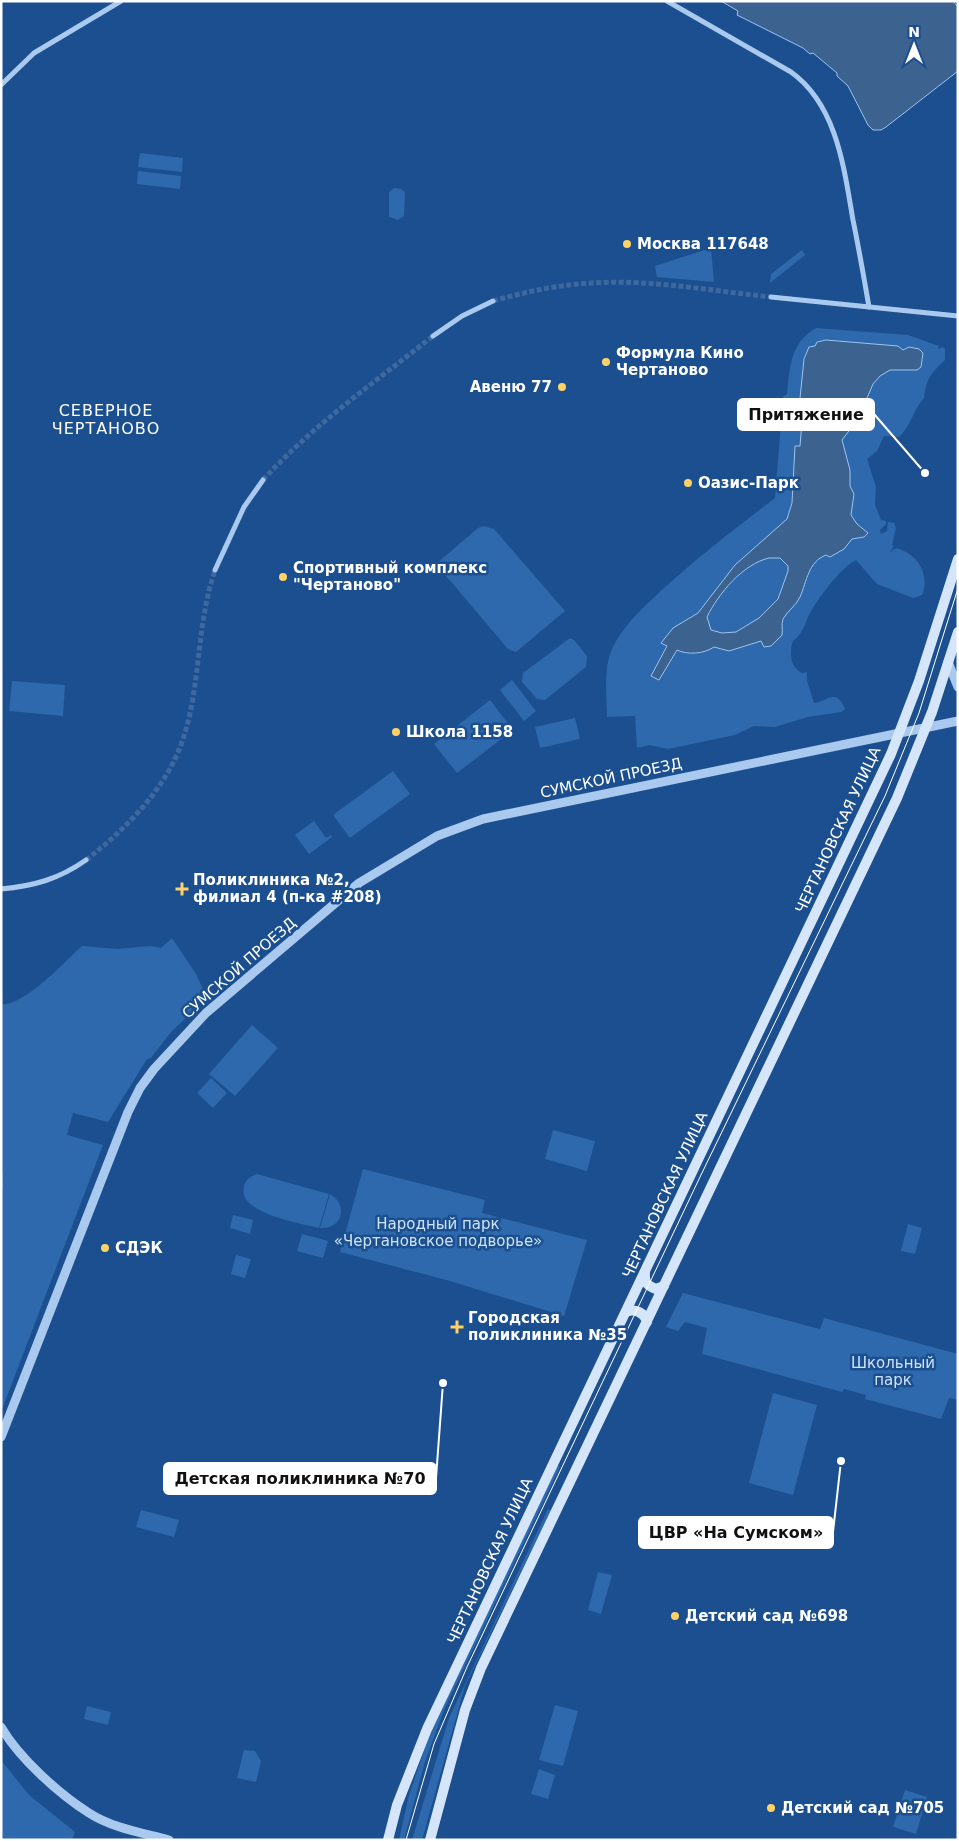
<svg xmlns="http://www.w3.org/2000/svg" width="959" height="1841" font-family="'DejaVu Sans',sans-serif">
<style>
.green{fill:#2e69ad}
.water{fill:#3c6290;stroke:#9cc4f0;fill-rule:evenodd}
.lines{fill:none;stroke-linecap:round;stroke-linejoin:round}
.stream{stroke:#9cc4f0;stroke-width:2.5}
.minor-tunnel{stroke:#3d69a0;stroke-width:5;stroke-dasharray:5 2.5;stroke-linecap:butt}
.minor{stroke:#a9c9ee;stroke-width:5}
.tertiary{stroke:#a9c9ee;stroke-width:9}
.secondary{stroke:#d6e6fa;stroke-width:10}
.tram{stroke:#fff;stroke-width:1}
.poi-dot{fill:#ffd166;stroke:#1b4f8f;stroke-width:2}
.labels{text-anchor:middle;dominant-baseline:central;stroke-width:5;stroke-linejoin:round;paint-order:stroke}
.poi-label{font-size:15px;font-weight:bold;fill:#fff;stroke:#1b4f8f;text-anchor:start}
.street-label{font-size:15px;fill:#fff;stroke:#1b4f8f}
.park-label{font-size:15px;fill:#cfe3fa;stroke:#1b4f8f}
.neighbourhood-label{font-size:16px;letter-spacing:1px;fill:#fff;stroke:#1b4f8f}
.leader{fill:none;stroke:#fff;stroke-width:2}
.callout-dot{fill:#fff;stroke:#1b4f8f;stroke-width:2}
.callout{fill:#fff;stroke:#fff;stroke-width:2}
.callout-label{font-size:16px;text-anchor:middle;font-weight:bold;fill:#111}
</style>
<rect width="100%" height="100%" fill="#1b4f8f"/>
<g class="green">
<path d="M 140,153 L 183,158 L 182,172 L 138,167 Z"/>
<path d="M 138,171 L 181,176 L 180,189 L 137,184 Z"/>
<path d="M 394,188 L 401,189 L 405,193 L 404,216 L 398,220 L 389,217 L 389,192 Z"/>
<path d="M 711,248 L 714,282 L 657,277 L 655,266 Z"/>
<path d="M 802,250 L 805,255 L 770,283 L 771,274 Z"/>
<path d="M 816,328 L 908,335 L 939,346 L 938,349 L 943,347 L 945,349 L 945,360 C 930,375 927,377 924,398 C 913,410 911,426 899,437 L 884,436 L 877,451 L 867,459 L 876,487 L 875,505 L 881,520 L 886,521 L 886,524 L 880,530 L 881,534 L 887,531 L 888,522 L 894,523 L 896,528 L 892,545 L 894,546 L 890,552 L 896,548 C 916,553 931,573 922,595 L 913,598 L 877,584 L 856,560 C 840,568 816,601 808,617 C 804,627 801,635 793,641 C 789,653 790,667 802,673 L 807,672 L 807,681 L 814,703 C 827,702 836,687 845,709 L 841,712 L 808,717 L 775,727 L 754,726 L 735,735 L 668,749 L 649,745 L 637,748 L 635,716 L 607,717 C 607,696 603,669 612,649 C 623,625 644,607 663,589 C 699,556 737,527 775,498 L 783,397 L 787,394 C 790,367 790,343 816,328 Z"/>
<path d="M 484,526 L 494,529 L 565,611 L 516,652 L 508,649 L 436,564 L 478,528 Z"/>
<path d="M 570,638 L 574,640 L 587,656 L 586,667 L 545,700 L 537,699 L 522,682 L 523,673 Z"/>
<path d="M 512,680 L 536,711 L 524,721 L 500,690 Z"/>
<path d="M 12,681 L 65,685 L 63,716 L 9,711 Z"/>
<path d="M 490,700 L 513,730 L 457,773 L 434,744 Z"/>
<path d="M 575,718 L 580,739 L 540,748 L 535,727 Z"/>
<path d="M 393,771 L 410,794 L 350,838 L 333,815 Z"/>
<path d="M 314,821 L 326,838 L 331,835 L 332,837 L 309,854 L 295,835 Z"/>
<path d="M 172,938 L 196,974 L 207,998 L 171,1032 L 151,1058 L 147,1059 L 108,1122 L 73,1113 L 67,1135 L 103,1145 L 1,1412 L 1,1004 C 24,1007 65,961 82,946 L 118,949 L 150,946 L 161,948 Z"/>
<path d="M 252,1025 L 278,1048 L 235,1096 L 209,1074 Z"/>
<path d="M 211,1078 L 227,1093 L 213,1108 L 197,1093 Z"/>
<path d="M 553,1130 L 595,1141 L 587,1171 L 545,1159 Z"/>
<path d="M 363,1169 L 485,1200 L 482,1213 L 587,1240 L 564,1316 L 450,1281 L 340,1252 Z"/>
<path d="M 257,1174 L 329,1194 L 319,1228 C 300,1223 237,1213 244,1187 C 245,1180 251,1176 257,1174 Z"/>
<path d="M 330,1194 C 349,1205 342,1230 320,1228 Z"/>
<path d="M 233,1215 L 253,1220 L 250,1234 L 230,1228 Z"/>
<path d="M 908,1224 L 922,1228 L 915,1254 L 901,1251 Z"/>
<path d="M 302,1234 L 328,1241 L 323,1258 L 297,1251 Z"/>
<path d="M 236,1255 L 251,1259 L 245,1278 L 231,1274 Z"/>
<path d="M 683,1293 L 820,1329 L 824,1318 L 958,1354 L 958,1400 L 949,1398 L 941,1419 L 865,1399 L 866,1395 L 844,1389 L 842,1392 L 702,1354 L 707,1328 L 685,1322 L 678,1331 L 666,1327 Z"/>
<path d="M 773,1393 L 817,1405 L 793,1495 L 749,1483 Z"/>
<path d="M 557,1465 L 560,1467 L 444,1710 L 425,1762 L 404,1840 L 399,1840 L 409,1795 L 431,1731 Z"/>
<path d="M 548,1509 L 551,1510 L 465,1686 L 422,1840 L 412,1840 L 449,1718 Z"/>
<path d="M 141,1510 L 179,1520 L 174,1537 L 136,1527 Z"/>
<path d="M 598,1572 L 612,1575 L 601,1614 L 588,1610 Z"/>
<path d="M 555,1705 L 578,1711 L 563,1766 L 539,1760 Z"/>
<path d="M 87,1706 L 111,1712 L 108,1725 L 84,1719 Z"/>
<path d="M 244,1750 L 255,1751 L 261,1761 L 256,1782 L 237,1778 Z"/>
<path d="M 1,1760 L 29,1795 L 75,1832 L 72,1840 L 1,1840 Z"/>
<path d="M 539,1769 L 555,1775 L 548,1799 L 531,1794 Z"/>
<path d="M 905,1790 L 927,1797 L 916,1834 L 893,1827 Z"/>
</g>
<g class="water">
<path d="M 721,1 L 953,1 L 958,7 L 958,71 L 886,127 L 881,130 L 873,130 L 868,125 L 848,86 L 837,76 L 837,73 L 813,53 L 810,54 L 803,48 L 737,15 L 738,11 Z"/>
<path d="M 826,340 L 898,346 L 903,350 L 909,347 L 919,349 L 923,353 L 921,367 L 917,370 L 890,370 L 880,376 L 873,384 L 858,419 L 842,440 L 850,470 L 850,486 L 854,494 L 851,515 L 857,524 L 868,533 L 864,537 L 852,539 L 844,549 L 830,557 L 826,555 C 808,562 807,581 800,597 C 796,606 788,610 783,619 C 781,624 783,629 782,635 L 771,646 L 764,647 L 761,641 L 729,651 L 714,647 C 704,654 687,655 677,650 L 659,680 L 651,676 L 667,646 L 661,643 L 673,628 L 698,613 L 735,565 L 787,519 L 792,503 L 795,446 L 800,446 L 803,409 L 799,408 L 804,359 L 809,347 L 815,346 L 817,342 ZM 769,558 L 780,558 L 788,566 L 788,571 L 778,599 L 759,618 L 736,632 L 722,633 L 711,630 L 707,617 C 718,594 743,564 769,558 Z"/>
</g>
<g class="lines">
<path class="stream" d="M 1,1174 L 1,1190"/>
<g class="minor-tunnel">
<path d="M 493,301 C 525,292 557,285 591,283 C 650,279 712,291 771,297"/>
<path d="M 263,480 C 313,425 375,382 433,336"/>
<path d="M 86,860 C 126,829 167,788 183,739 C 201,686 196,626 215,570"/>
</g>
<g class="minor">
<path d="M 667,1 L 791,72 C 837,105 844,168 853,220 C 859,249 864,278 869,307"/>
<path d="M 1,85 L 34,53 L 121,1"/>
<path d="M 771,297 L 958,316"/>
<path d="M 433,336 L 462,316 L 493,301"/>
<path d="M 215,570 L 244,507 L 263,480"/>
<path d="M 1,889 C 34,886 59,879 86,860"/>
</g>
<g class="tertiary">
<path d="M 948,662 L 958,687"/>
<path d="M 1,1437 L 128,1112 L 140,1088 L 154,1069 L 206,1013 L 359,883 L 437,836 L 483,819 L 958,721"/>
<path d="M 1,1727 C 19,1758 59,1794 89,1813 C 112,1828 143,1833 169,1840"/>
</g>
<g class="secondary">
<path d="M 645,1273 C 644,1283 648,1286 656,1289 L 664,1286"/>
<path d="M 626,1312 C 635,1308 645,1313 647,1322"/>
<path d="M 388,1840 L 397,1805 L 427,1729 L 891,754 L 919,681 L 958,559"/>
<path d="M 430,1840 L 465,1710 L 481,1668 L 897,798 L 932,712 L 958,632"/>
</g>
<path class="tram" d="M 406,1840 L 434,1744 L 467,1667 L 700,1177 L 885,796 L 919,713 L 958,588"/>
</g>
<g class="poi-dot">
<circle cx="627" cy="244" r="5"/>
<circle cx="606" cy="362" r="5"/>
<circle cx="562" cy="387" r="5"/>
<circle cx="688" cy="483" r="5"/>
<circle cx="283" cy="577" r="5"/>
<circle cx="396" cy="732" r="5"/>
<path d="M179.5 881.5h5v5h5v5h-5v5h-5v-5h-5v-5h5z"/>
<circle cx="105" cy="1248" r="5"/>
<path d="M454.5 1319.5h5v5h5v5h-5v5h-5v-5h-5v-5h5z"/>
<circle cx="675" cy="1616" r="5"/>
<circle cx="771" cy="1808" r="5"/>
</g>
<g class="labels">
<g class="poi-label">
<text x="637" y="244">Москва 117648</text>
<text x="616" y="353">Формула Кино<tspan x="616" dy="17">Чертаново</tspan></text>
<text x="552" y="387" text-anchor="end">Авеню 77</text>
<text x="698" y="483">Оазис-Парк</text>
<text x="293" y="568">Спортивный комплекс<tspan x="293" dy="17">"Чертаново"</tspan></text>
<text x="406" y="732">Школа 1158</text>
<text x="193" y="880">Поликлиника №2,<tspan x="193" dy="17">филиал 4 (п-ка #208)</tspan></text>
<text x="115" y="1248">СДЭК</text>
<text x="468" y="1318">Городская<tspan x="468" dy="17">поликлиника №35</tspan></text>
<text x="685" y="1616">Детский сад №698</text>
<text x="781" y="1808">Детский сад №705</text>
</g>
<g class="street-label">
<text transform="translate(611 778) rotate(-12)">СУМСКОЙ ПРОЕЗД</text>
<text transform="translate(838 830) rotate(-65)">ЧЕРТАНОВСКАЯ УЛИЦА</text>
<text transform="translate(239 968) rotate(-41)">СУМСКОЙ ПРОЕЗД</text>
<text transform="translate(665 1195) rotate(-65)">ЧЕРТАНОВСКАЯ УЛИЦА</text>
<text transform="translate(490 1561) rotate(-65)">ЧЕРТАНОВСКАЯ УЛИЦА</text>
</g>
<g class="park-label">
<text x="438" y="1224">Народный парк<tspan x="438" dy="17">«Чертановское подворье»</tspan></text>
<text x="893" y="1363">Школьный<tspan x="893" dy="17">парк</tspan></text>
</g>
<g class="neighbourhood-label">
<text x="106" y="410">СЕВЕРНОЕ<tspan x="106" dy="18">ЧЕРТАНОВО</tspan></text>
</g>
</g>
<path class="leader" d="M925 473L874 414M443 1383L436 1478M841 1461L833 1532"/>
<g class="callout-dot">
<circle cx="925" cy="473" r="5"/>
<circle cx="443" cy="1383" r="5"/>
<circle cx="841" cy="1461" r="5"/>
</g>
<g class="callout">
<rect x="738" y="399" width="136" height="31" rx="5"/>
<rect x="164" y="1463" width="272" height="31" rx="5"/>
<rect x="639" y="1517" width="194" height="31" rx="5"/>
</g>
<g class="callout-label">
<text x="806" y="420">Притяжение</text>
<text x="300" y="1484">Детская поликлиника №70</text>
<text x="736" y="1538">ЦВР «На Сумском»</text>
</g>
<rect width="959" height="1841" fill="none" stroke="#ffffff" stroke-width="5"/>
<g transform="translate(914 45)" stroke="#1b4f8f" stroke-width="4" paint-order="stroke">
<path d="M0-4L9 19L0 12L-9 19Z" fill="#ffffff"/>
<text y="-8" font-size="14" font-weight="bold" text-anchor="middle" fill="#ffffff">N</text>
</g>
</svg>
